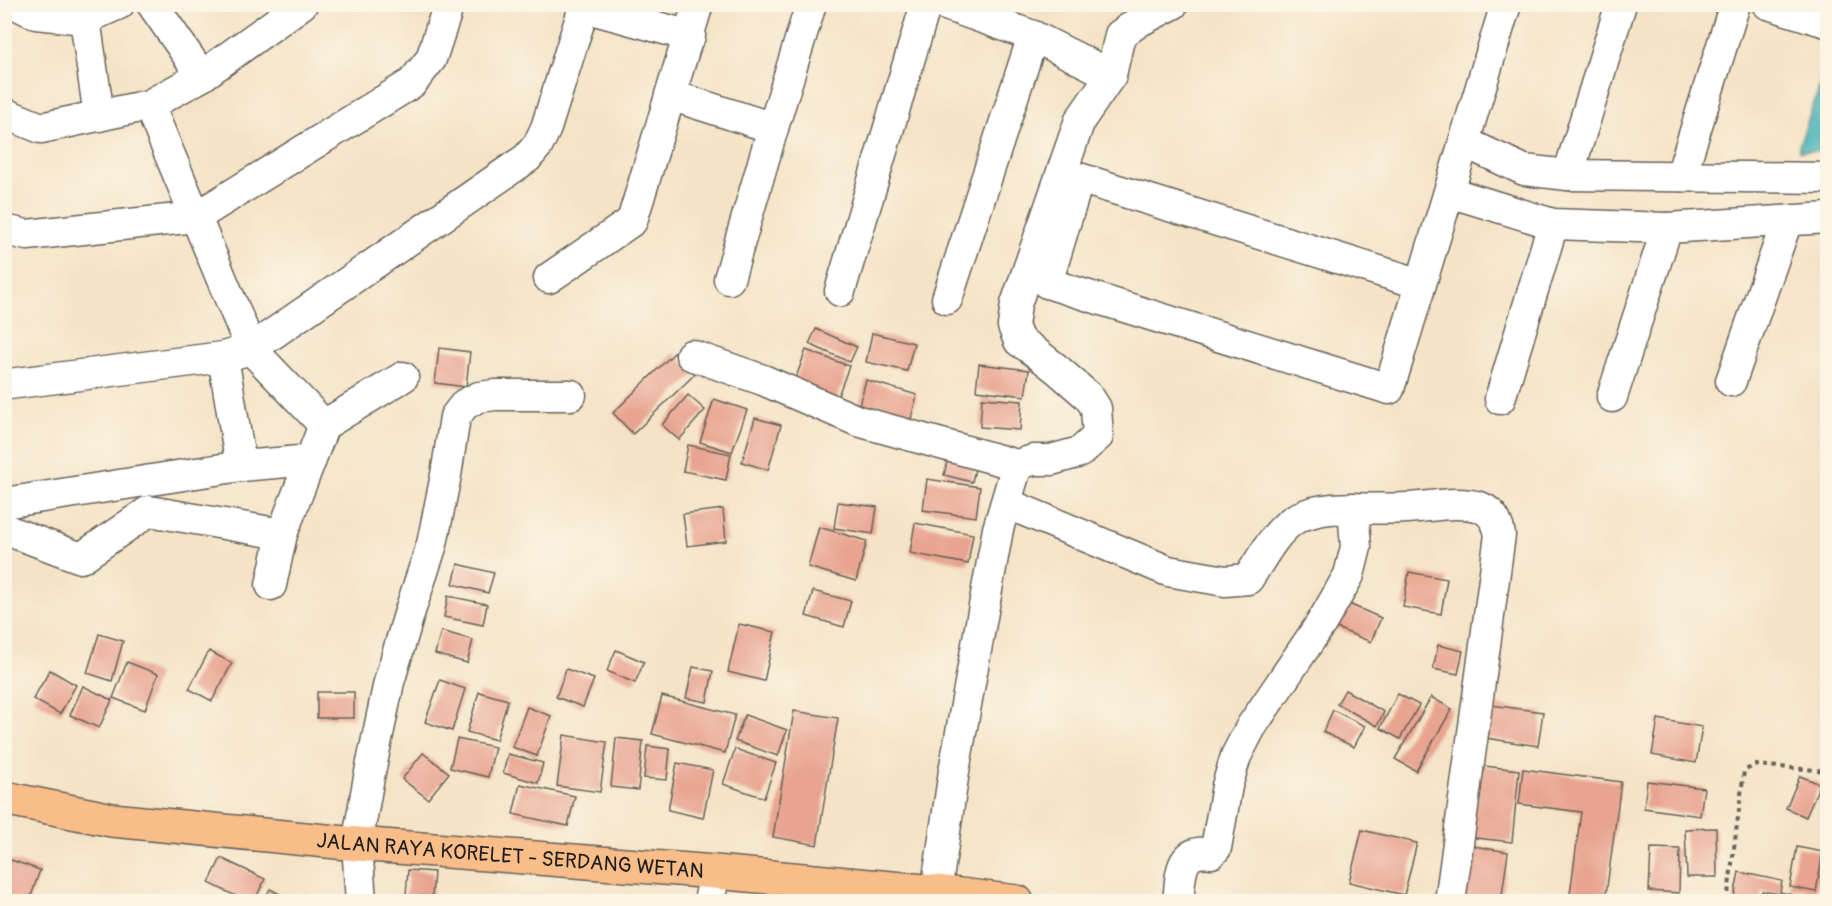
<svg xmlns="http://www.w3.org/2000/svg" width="1832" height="906" font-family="Pangolin,sans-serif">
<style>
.water{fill:#3daeb5;stroke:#2c6568;stroke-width:1.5}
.building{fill:#e8a490}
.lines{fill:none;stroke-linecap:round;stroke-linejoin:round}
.minor-casing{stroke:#686258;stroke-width:33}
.primary-casing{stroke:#686258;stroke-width:36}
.path{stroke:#686258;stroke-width:4;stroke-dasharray:4.5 4.5;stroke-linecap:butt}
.minor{stroke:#fff;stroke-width:30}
.primary{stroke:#f8bd89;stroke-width:33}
.labels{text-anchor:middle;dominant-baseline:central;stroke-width:6;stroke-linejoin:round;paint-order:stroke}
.street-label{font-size:21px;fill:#1c1c1c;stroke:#fcf5e5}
</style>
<rect width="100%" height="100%" fill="#fcf5e5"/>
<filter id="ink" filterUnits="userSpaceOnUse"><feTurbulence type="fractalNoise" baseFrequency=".0167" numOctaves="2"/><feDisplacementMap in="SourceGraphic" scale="12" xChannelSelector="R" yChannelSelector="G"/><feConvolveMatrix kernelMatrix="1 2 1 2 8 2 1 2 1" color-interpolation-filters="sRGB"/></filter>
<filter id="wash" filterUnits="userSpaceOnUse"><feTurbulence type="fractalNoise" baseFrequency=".008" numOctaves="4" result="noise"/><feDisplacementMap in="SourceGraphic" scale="24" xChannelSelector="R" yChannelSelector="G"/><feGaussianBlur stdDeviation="1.35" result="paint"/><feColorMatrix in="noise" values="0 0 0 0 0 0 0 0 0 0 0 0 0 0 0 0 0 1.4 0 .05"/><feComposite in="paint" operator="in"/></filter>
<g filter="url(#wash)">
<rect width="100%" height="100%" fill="#f4e3c6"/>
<path class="water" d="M 1827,67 L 1827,151 L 1800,151 L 1799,145 Z"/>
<g id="blocks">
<g class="building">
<path d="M 816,329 L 857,347 L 850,362 L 809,344 Z"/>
<path d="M 872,333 L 914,343 L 907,371 L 866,362 Z"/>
<path d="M 439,348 L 470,352 L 466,387 L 435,383 Z"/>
<path d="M 806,350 L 849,366 L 835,404 L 792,388 Z"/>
<path d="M 674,353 L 695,374 L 633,434 L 613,413 Z"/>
<path d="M 979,364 L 1029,370 L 1025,396 L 976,390 Z"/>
<path d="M 866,380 L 917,395 L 909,427 L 857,412 Z"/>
<path d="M 688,395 L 705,410 L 679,440 L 662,425 Z"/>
<path d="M 982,398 L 1022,401 L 1020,430 L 980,427 Z"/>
<path d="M 714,399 L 747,410 L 732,452 L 700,442 Z"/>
<path d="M 755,418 L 781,425 L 768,470 L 742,462 Z"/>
<path d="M 688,445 L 731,454 L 726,480 L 683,471 Z"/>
<path d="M 950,449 L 978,456 L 972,482 L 944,475 Z"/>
<path d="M 927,479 L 980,487 L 976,517 L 923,510 Z"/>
<path d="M 838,502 L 877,507 L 873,534 L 834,528 Z"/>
<path d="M 723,509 L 726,541 L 687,546 L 683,514 Z"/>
<path d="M 915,523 L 973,534 L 968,564 L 910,553 Z"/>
<path d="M 819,527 L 867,541 L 856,581 L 808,567 Z"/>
<path d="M 458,564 L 494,573 L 488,593 L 453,584 Z"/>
<path d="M 1409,572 L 1447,579 L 1441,614 L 1403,607 Z"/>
<path d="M 813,591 L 851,601 L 844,627 L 806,616 Z"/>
<path d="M 448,596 L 487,604 L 483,625 L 444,617 Z"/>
<path d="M 1340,600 L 1381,618 L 1371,642 L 1329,625 Z"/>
<path d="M 739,624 L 775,632 L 764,681 L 728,672 Z"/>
<path d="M 441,631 L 473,640 L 467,663 L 435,654 Z"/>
<path d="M 99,634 L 123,641 L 112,681 L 87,673 Z"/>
<path d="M 1438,645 L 1463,651 L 1458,674 L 1433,669 Z"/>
<path d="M 616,650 L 644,662 L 635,683 L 607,671 Z"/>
<path d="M 209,651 L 232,663 L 212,701 L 189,689 Z"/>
<path d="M 127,662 L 158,674 L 145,710 L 113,698 Z"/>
<path d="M 693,667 L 713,671 L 707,702 L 686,698 Z"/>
<path d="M 566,669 L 594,679 L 583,707 L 556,697 Z"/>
<path d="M 50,670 L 76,685 L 60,714 L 33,699 Z"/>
<path d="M 440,680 L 465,689 L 452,731 L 425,722 Z"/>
<path d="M 83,686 L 112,700 L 99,728 L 70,715 Z"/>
<path d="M 1345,690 L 1384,712 L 1377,726 L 1337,704 Z"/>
<rect x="317" y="692" width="37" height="26"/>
<path d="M 479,692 L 508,700 L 496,740 L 467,732 Z"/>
<path d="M 1398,694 L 1419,705 L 1400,739 L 1380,728 Z"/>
<path d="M 662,696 L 735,715 L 725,753 L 652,734 Z"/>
<path d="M 1431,697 L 1452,709 L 1416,771 L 1395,759 Z"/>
<path d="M 1484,704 L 1543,712 L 1538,746 L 1479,737 Z"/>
<path d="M 527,707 L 551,716 L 537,756 L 512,747 Z"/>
<path d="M 1333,710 L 1365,726 L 1354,747 L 1323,732 Z"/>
<path d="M 794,711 L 838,718 L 817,845 L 773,837 Z"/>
<path d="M 745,715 L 787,730 L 778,756 L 735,741 Z"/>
<path d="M 1658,719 L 1702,727 L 1696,763 L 1652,755 Z"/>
<path d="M 564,735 L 607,742 L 600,792 L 557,786 Z"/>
<path d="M 616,738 L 643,741 L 638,790 L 611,787 Z"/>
<path d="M 457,739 L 495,747 L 488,777 L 450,768 Z"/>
<path d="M 647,746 L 670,749 L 667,780 L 644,778 Z"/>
<path d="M 735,749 L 776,763 L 764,798 L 723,784 Z"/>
<path d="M 423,753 L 449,773 L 428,799 L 402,779 Z"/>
<path d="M 508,754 L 543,763 L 538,783 L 503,773 Z"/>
<path d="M 677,763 L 713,770 L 703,818 L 668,810 Z"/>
<path d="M 1475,765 L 1519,770 L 1512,842 L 1467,837 Z"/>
<path d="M 1523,769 L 1621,782 L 1605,902 L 1569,902 L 1581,812 L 1519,804 Z"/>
<path d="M 1800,776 L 1820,784 L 1806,817 L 1786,808 Z"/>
<path d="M 1647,781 L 1704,788 L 1700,816 L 1644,808 Z"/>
<path d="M 520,784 L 575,796 L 568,826 L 513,814 Z"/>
<path d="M 1716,828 L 1717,877 L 1687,877 L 1685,829 Z"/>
<path d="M 1362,830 L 1417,843 L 1404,895 L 1349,882 Z"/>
<path d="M 1468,845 L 1508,852 L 1501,902 L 1460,902 Z"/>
<path d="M 1797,847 L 1823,852 L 1816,892 L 1790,887 Z"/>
<path d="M 1651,848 L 1680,849 L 1679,893 L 1649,891 Z"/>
<path d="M 221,858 L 265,879 L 254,902 L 248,902 L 209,883 Z"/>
<path d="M 11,860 L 40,870 L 29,902 L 4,902 L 4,880 Z"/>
<path d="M 408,870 L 434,872 L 432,897 L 406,895 Z"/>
<path d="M 1739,872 L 1782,881 L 1780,892 L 1815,900 L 1814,902 L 1779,902 L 1780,894 L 1762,891 L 1760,902 L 1733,902 Z"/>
<path d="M 270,889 L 294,902 L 263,902 Z"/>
<path d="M 573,897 L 589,900 L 589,902 L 572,902 Z"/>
</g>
</g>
</g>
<g filter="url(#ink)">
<use href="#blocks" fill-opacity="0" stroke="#686258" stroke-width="1.5"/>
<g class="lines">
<defs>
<g id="minor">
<path d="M 16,4 L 36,14 L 85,19 L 119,4"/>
<path d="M 152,4 L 202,76"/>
<path d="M 943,4 L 1033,36 L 1111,75"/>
<path d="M 1768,4 L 1826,22"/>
<path d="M 584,7 L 690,36"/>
<path d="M 85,19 L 99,116"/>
<path d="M 670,95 L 773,128"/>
<path d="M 149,105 L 251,349 L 324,425"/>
<path d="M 4,113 L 41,128 L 149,105 L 202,76 L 302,4"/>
<path d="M 1464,142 L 1524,170 L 1568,175 L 1828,178"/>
<path d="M 1568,175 L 1621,4"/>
<path d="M 1681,176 L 1735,4"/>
<path d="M 1449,192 L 1553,224 L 1667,228 L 1828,218"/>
<path d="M 4,230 L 27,235 L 196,217 L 412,83 L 431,59 L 449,4"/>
<path d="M 549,278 L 632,221 L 698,4"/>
<path d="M 729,279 L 773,128 L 811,4"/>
<path d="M 1421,284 L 1079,178 L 1047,283 L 1389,389 C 1428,261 1467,133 1506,4"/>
<path d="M 840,291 L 926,4"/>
<path d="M 947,299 L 1033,36"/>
<path d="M 691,355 L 763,380 L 858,421 L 1017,465"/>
<path d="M 223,357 L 241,466"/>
<path d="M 1731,381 L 1787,221"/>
<path d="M 4,382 L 9,384 L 223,357 L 251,349 L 527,158 L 538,145 L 546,128 L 585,4"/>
<path d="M 1612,397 L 1667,228"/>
<path d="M 1500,399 L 1553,224"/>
<path d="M 4,503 L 241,466 L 311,460"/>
<path d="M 1006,503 L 1168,571 L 1225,581 L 1248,579 C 1261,560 1276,529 1297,518 C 1330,502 1370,511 1406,508 C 1430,507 1457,500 1480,507 C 1493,512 1498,523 1500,535 L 1450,902"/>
<path d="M 4,529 L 81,558 L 149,511 L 282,534"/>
<path d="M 271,585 L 282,534 L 324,425 L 403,377"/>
<path d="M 936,892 L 954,771 L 998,529 L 1017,465 L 1033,460 L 1051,460 L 1080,452 L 1098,436 L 1096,408 L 1089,397 L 1058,370 L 1030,348 L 1019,341 L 1013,326 L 1016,304 L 1080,120 L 1111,75 L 1120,35 L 1138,22 L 1173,4"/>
<path d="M 361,902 L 357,844 L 369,777 L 389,682 L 410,611 L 432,544 L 446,475 L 455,417 L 465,404 L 479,397 L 495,395 L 571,395"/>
<path d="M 709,902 L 715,872"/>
<path d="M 1178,902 C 1181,877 1178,848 1211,853 L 1216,848 L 1227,786 L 1236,756 L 1251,727 L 1322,622 L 1349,575 L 1356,547 L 1353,508"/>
</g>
<g id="primary">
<path id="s1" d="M 4,798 L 112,820 L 357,844 L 715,872 L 936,892 L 1017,902"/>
</g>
</defs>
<use href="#minor" class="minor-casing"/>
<use href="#primary" class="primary-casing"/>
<path class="path" d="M 1727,902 L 1744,771 L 1755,765 L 1828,771"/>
<use href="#minor" class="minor"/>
<use href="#primary" class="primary"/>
</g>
</g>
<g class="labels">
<g class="street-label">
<text stroke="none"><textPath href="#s1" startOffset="510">JALAN RAYA KORELET - SERDANG WETAN</textPath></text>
</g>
</g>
<rect width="1832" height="906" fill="none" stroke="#fcf5e5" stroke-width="24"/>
</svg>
